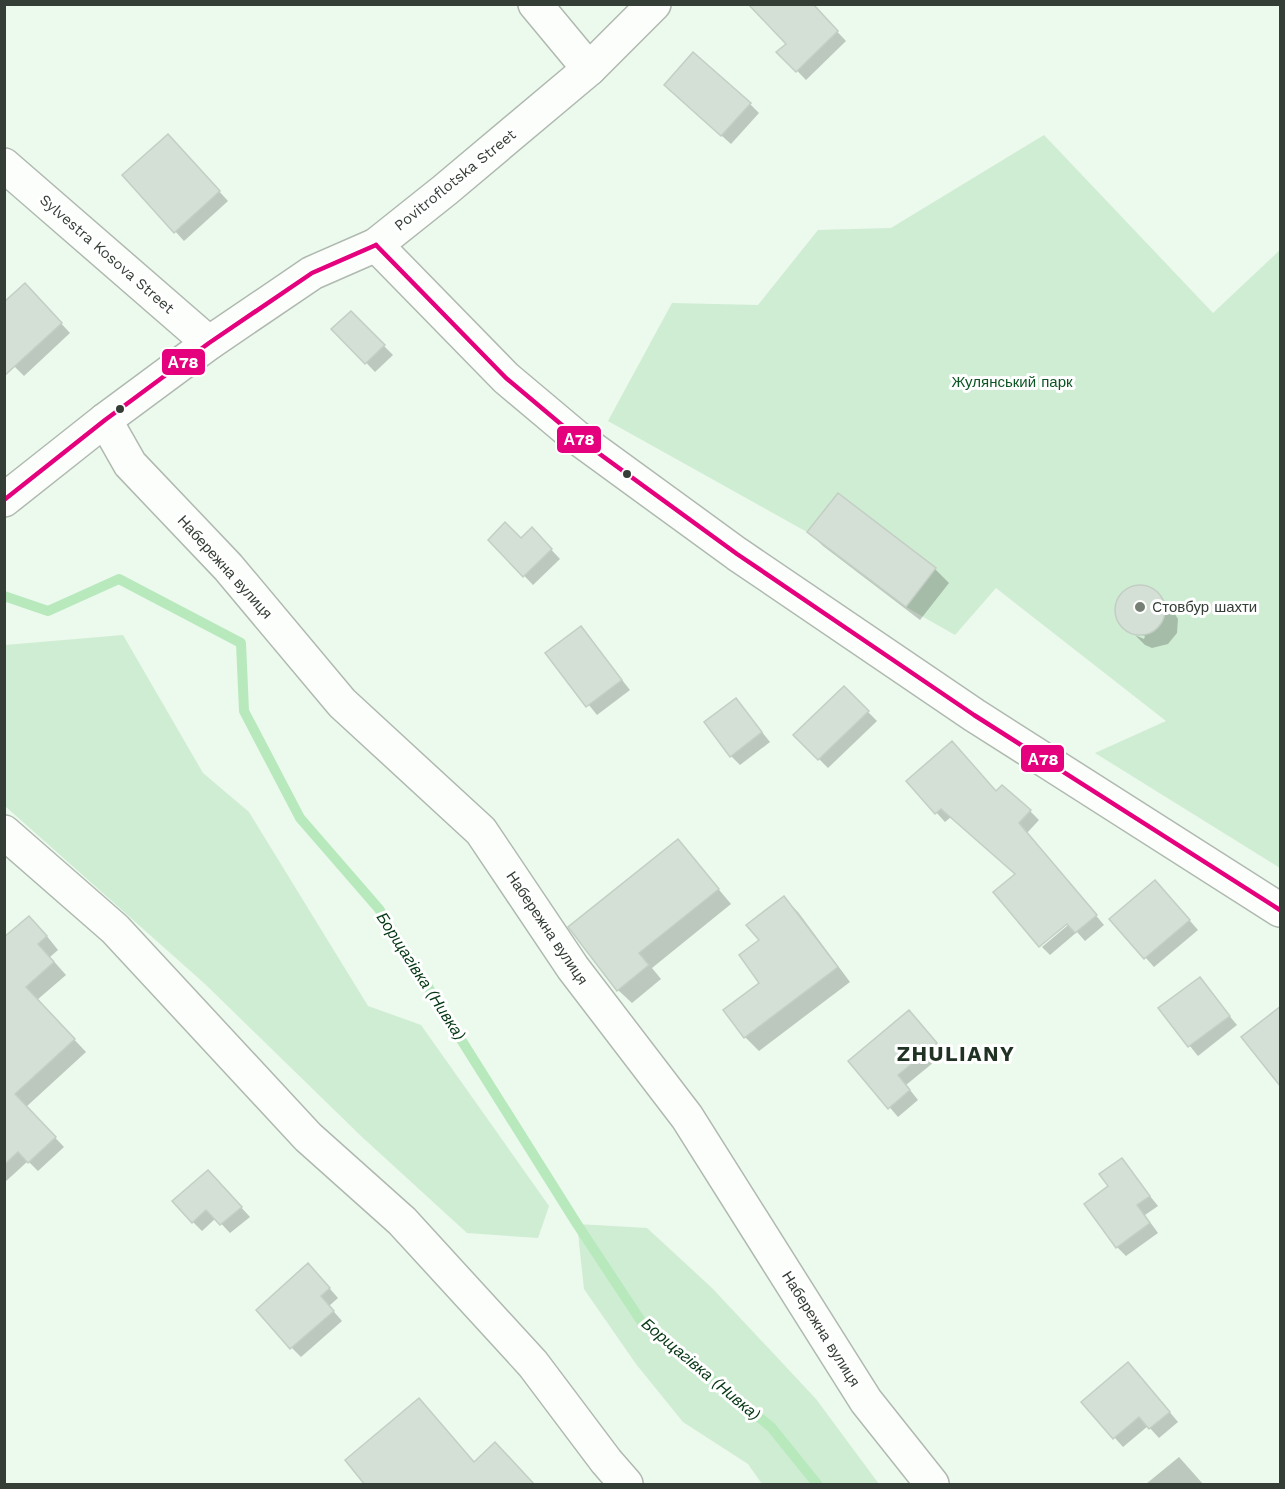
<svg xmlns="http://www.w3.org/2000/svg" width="1285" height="1489" font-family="'Work Sans',sans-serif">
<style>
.green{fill:#cfedd3}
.shadow{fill:#0003}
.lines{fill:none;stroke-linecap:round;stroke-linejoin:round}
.stream{stroke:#b7e9bd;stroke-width:10}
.building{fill:#d4dfd5;stroke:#c3cec4;stroke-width:1.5}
.minor-casing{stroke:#b0b9b0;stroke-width:36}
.tertiary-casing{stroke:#b0b9b0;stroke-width:36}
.minor{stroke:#fcfefc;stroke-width:33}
.tertiary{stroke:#fcfefc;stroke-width:33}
.bus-1-casing{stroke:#fff;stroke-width:9}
.bus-1{stroke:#e5007d;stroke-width:4.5}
.bus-dot{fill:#353e36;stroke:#fff;stroke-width:2}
.poi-dot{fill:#757f76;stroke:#fff;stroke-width:2}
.labels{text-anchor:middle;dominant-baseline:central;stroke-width:6;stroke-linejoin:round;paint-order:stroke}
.street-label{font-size:15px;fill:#353e36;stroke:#fff}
.park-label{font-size:15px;fill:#0c5522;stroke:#fff}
.poi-label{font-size:15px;fill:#353e36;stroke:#fff;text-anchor:start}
.water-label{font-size:16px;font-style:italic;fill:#063714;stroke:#fff}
.district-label{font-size:21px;font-weight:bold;letter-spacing:1.5px;fill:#203223;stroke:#fff}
.line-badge{stroke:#fff;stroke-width:2}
.badge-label{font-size:16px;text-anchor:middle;font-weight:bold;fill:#fff}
</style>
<rect width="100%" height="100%" fill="#ecf9ed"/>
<g class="green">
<path d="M 1044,135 L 1213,313 L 1280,250 L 1280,868 L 1095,753 L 1166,721 L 996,588 L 955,635 L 906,607 L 936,568 L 838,493 L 807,532 L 608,421 L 672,303 L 758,305 L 818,230 L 891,228 Z"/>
<path d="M 123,635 L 203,773 L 249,812 L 368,1006 L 421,1025 L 549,1206 L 538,1238 L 467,1233 L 361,1136 L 205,984 L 5,806 L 5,645 Z"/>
<path d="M 577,1224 L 647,1228 L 712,1288 L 816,1399 L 879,1484 L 762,1484 L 748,1464 L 683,1422 L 636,1364 L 584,1289 Z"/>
</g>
<g class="shadow">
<path d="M 811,4 L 846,41 L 806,80 L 779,52 L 788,44 Z"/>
<path d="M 675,94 L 750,104 L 759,113 L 731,144 Z"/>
<path d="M 177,145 L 228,201 L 184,241 L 124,175 Z"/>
<path d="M 34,294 L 70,333 L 24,376 L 4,356 Z"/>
<path d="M 351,313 L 393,355 L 375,372 L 334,329 Z"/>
<path d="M 532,529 L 560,559 L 533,585 L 490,540 L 521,540 Z"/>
<path d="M 809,532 L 935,569 L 949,583 L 920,620 L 823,546 Z"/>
<path d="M 1142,587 L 1155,592 L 1170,606 L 1178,619 L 1177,633 L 1168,644 L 1152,648 L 1145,645 L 1135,635 L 1144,639 L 1145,636 L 1131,631 L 1119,620 L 1118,604 L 1127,591 Z"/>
<path d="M 581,628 L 630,690 L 597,715 L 547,653 Z"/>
<path d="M 844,688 L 877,721 L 828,768 L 795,735 Z"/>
<path d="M 736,700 L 770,742 L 740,765 L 731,756 Z"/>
<path d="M 908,781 L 996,793 L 1030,811 L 1039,820 L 1027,833 L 1104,925 L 1085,941 L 1077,932 L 1050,955 L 1042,947 L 1074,920 L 1017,875 L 951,817 L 945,822 Z"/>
<path d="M 678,841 L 731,904 L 652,968 L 661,979 L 632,1003 L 618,990 Z"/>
<path d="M 1164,891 L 1198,930 L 1154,967 L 1111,919 Z"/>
<path d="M 784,898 L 798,912 L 850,982 L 759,1051 L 745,1037 L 725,1010 L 761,983 L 761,941 Z"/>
<path d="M 42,930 L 58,950 L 50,957 L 66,975 L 37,1000 L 86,1052 L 26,1107 L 64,1147 L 38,1171 L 28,1161 L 4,1183 L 4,994 Z"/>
<path d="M 1199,979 L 1237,1025 L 1198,1056 L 1160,1009 Z"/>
<path d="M 918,1021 L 945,1053 L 906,1085 L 918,1100 L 898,1117 L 850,1061 Z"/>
<path d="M 1121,1160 L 1158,1206 L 1145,1215 L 1158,1233 L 1126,1256 L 1117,1247 L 1110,1187 Z"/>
<path d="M 217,1181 L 250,1217 L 230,1233 L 216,1218 L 202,1231 L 193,1222 Z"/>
<path d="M 317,1274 L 338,1298 L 329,1306 L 342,1321 L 301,1357 L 292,1348 Z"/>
<path d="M 1137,1373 L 1178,1422 L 1159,1438 L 1148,1426 L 1123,1447 L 1083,1402 Z"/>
<path d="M 1179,1457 L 1203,1484 L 1146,1484 Z"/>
</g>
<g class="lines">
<path class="stream" d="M 4,596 L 48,611 L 119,579 L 241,643 L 244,711 L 300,818 L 379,909 L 577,1224 L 643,1324 L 771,1427 L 817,1484"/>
</g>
<g class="building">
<path d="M 748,4 L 813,4 L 838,31 L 796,72 L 776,52 L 786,44 Z"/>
<path d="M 693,52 L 751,103 L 721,136 L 664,85 Z"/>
<path d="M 168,134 L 220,191 L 174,233 L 122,175 Z"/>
<path d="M 25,283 L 62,323 L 4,376 L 4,302 Z"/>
<path d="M 351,311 L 385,345 L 365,364 L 331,329 Z"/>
<path d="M 838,493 L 936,568 L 906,607 L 807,532 Z"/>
<path d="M 505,522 L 521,538 L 532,527 L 552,549 L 523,577 L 488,540 Z"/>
<circle cx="1140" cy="610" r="25"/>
<path d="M 581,626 L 622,680 L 586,707 L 545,653 Z"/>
<path d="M 844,686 L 869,711 L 818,760 L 793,735 Z"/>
<path d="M 736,698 L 762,732 L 730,757 L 704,722 Z"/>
<path d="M 952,741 L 996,791 L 1002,785 L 1031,810 L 1019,823 L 1097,915 L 1075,933 L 1067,924 L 1039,947 L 993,892 L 1015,874 L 941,809 L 935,814 L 906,781 Z"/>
<path d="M 678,839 L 719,889 L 639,953 L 649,965 L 617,991 L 568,927 Z"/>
<path d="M 1155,880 L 1190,920 L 1144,959 L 1109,919 Z"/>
<path d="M 784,896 L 838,967 L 744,1038 L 723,1010 L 759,983 L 739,955 L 759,940 L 746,925 Z"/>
<path d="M 29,916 L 47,936 L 38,944 L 54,962 L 26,987 L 75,1039 L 15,1094 L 56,1137 L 28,1163 L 18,1152 L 4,1165 L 4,937 Z"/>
<path d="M 1200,977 L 1230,1016 L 1188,1047 L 1158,1008 Z"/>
<path d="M 1281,1006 L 1281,1087 L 1241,1037 Z"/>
<path d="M 909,1010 L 937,1043 L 898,1075 L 910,1090 L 888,1109 L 848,1061 Z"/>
<path d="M 1122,1158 L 1150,1196 L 1137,1205 L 1150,1223 L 1116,1248 L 1084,1204 L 1108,1186 L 1099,1174 Z"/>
<path d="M 208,1170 L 242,1207 L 220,1225 L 206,1210 L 192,1223 L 172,1201 Z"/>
<path d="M 308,1263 L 330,1288 L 321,1296 L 334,1311 L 290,1349 L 256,1310 Z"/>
<path d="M 1128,1362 L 1170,1412 L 1149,1429 L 1139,1417 L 1113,1439 L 1081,1402 Z"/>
<path d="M 419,1398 L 474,1462 L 495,1442 L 535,1485 L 365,1485 L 345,1460 Z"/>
</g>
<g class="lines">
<defs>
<g id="minor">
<path d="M 535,4 L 589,69"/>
<path d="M 4,165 L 209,343"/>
<path d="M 376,245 L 445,190 L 589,69 L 654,4"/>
<path d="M 105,420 L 130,464 L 228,567 L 342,703 L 481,831 L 573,968 L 687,1117 L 866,1401 L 932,1484"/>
<path d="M 4,832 L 115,929 L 308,1137 L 402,1221 L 533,1364 L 606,1461 L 626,1484"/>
</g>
<path id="tertiary" d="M 4,500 L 105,420 L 209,343 L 312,273 L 376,245 L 506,378 L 575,436 L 737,554 L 974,715 L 1280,910"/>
</defs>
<use href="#minor" class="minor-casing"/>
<use href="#tertiary" class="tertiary-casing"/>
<use href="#minor" class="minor"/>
<use href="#tertiary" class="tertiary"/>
<defs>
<g id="bus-1">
<path d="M 376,245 L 506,378 L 575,436 L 737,554 L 974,715 L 1280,910"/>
<path d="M 4,500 L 105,420 L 209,343 L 312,273 L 376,245"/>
</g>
</defs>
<use href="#bus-1" class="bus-1-casing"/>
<use href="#bus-1" class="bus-1"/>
</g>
<g class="bus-dot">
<circle cx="120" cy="409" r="5"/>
<circle cx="627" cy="474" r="5"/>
</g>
<circle class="poi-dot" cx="1140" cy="607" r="6"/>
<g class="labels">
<g class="street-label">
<text transform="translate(455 180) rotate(-39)">Povitroflotska Street</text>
<text transform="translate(107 254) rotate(41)">Sylvestra Kosova Street</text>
<text transform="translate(225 567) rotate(48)">Набережна вулиця</text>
<text transform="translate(547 928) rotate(56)">Набережна вулиця</text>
<text transform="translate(821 1329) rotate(58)">Набережна вулиця</text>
</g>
<g class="park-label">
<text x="1012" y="382">Жулянський парк</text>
</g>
<g class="poi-label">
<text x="1152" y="607">Cтовбур шахти</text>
</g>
<g class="water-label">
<text transform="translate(421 976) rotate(57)">Борщагівка (Нивка)</text>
<text transform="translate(701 1369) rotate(40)">Борщагівка (Нивка)</text>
</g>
<g class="district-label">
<text x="956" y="1053">ZHULIANY</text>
</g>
</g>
<g class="line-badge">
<rect x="161" y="348" width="45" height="28" rx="6" fill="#e5007d"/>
<rect x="556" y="425" width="46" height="29" rx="6" fill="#e5007d"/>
<rect x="1020" y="744" width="45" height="29" rx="6" fill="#e5007d"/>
</g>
<g class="badge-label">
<text x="183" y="368">А78</text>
<text x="579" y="445">А78</text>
<text x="1043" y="765">А78</text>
</g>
<rect width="1285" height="1489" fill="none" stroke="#353e36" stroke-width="12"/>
</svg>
